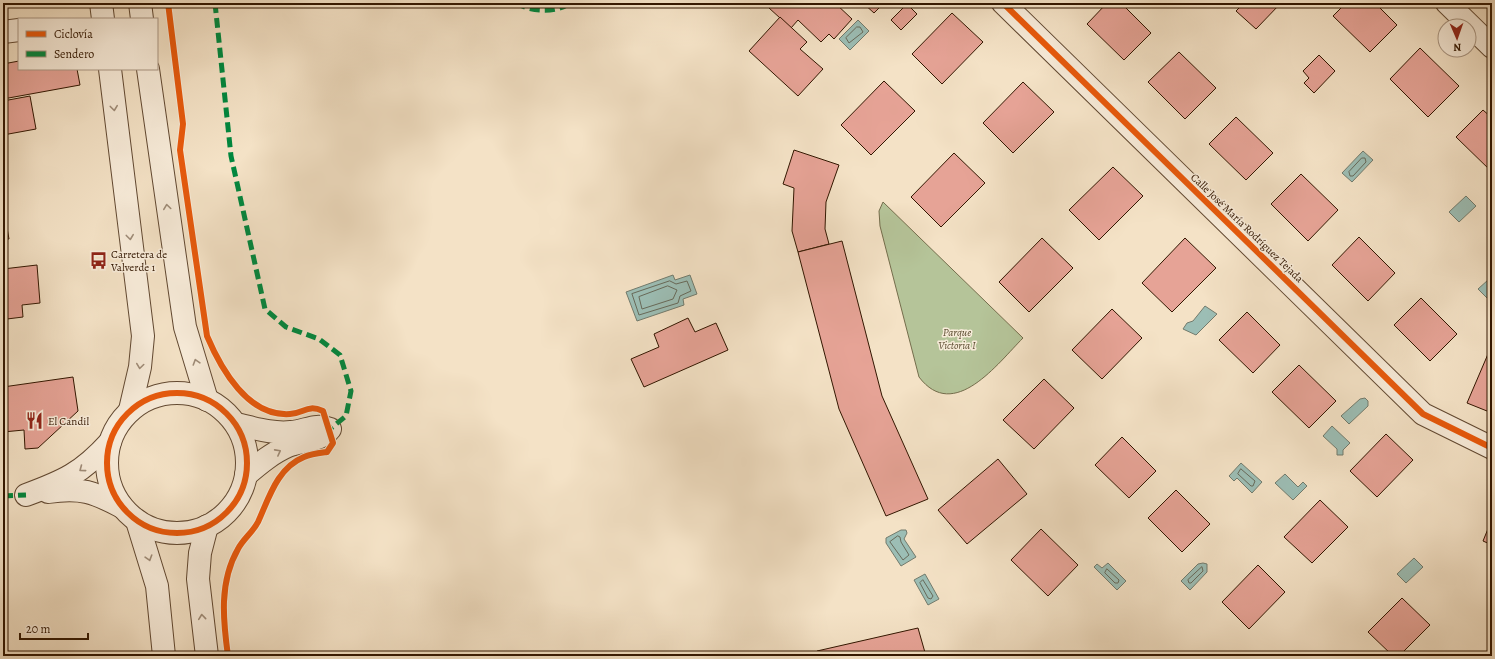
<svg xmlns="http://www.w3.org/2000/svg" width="1495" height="659" font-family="Alegreya,serif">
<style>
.green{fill:#b5c499;stroke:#746d4c}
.water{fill:#9cbeb5;stroke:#727b6d}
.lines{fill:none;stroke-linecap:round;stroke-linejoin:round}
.shore{stroke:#676a5a;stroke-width:1}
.building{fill:#e6a396;stroke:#321600}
.minor-casing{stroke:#624932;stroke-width:24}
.tertiary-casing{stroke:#624932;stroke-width:24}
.minor{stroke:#f8ecda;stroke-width:22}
.tertiary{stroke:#f8ecda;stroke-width:22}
.quiet{stroke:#00873e;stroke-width:5;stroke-dasharray:10 5;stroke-linecap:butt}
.cycleway-casing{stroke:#f8ecda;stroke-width:8}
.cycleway{stroke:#e8590c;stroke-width:6}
.oneway{stroke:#9f8c78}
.labels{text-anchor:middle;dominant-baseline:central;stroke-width:3;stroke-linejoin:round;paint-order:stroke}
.street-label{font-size:11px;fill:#321600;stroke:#f8ecda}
.poi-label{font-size:11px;fill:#321600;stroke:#f8ecda;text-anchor:start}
.park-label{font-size:11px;font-style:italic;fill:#594a2e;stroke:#f8ecda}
</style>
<rect width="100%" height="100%" fill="#f4e2c6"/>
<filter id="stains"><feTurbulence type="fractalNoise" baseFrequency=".005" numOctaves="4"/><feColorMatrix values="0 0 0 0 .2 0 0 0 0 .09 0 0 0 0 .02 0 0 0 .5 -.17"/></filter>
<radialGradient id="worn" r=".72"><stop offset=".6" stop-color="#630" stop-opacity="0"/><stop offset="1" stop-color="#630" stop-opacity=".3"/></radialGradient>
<path class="green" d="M 883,202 L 1023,338 C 998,363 954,423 919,377 L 880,226 L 879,211 Z"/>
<g class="water">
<path d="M 858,20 L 869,31 L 850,50 L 839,39 Z"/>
<path d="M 1363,151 L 1373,160 L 1352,182 L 1342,173 Z"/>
<path d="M 1466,196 L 1476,206 L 1459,222 L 1449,212 Z"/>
<path d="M 673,275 L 675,280 L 690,275 L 697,294 L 683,299 L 684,305 L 637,321 L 626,292 Z"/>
<path d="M 1488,280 L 1492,285 L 1492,303 L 1478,289 Z"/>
<path d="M 1205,306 L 1217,314 L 1196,335 L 1183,329 L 1187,323 L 1193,321 Z"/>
<path d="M 1365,398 L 1368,401 L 1368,406 L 1349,424 L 1341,416 L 1360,399 Z"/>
<path d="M 1332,426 L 1350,443 L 1343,450 L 1343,455 L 1337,455 L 1337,449 L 1323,436 Z"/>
<path d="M 1241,463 L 1262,482 L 1252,493 L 1237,478 L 1234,481 L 1229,476 Z"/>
<path d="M 1285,474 L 1298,487 L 1303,482 L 1307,486 L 1293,500 L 1275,483 Z"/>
<path d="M 901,530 L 906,530 L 907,533 L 904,539 L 916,557 L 901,566 L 886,543 L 886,538 Z"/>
<path d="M 1414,558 L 1423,567 L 1406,583 L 1397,574 Z"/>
<path d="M 1108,563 L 1126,581 L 1117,590 L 1094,567 L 1097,564 L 1102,568 Z"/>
<path d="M 1203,563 L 1207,564 L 1207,572 L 1190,590 L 1181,581 L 1198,564 Z"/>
<path d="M 925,574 L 939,599 L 928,605 L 914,580 Z"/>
</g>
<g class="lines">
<g class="shore">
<path d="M 857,27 L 860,27 L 863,32 L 849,43 L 846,38 Z"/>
<path d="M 1362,158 L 1365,158 L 1366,162 L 1353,176 L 1350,176 L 1349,172 Z"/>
<path d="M 670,281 L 676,284 L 687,281 L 691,291 L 680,296 L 678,303 L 639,315 L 632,294 Z"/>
<path d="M 668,286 L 677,290 L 673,299 L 642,309 L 639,297 Z"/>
<path d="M 1241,469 L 1255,481 L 1253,486 L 1251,486 L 1238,474 Z"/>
<path d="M 898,536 L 900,537 L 901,542 L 909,555 L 903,560 L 890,542 Z"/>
<path d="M 1202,567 L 1203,571 L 1191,583 L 1189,583 L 1188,580 Z"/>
<path d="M 1107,569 L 1119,580 L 1118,583 L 1115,583 L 1105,573 Z"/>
<path d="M 923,580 L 933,596 L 931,599 L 928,598 L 920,583 Z"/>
</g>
</g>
<g class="building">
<path d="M 774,3 L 835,3 L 852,19 L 834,39 L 829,34 L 821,42 L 798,20 L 791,28 L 769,8 Z"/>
<path d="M 863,3 L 884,3 L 874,13 Z"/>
<path d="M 1107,3 L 1121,3 L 1151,33 L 1124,60 L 1087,24 Z"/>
<path d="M 1244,3 L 1279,3 L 1280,4 L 1256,29 L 1236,11 Z"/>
<path d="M 1346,3 L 1375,3 L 1397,25 L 1370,52 L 1333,16 Z"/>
<path d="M 907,4 L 917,14 L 901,30 L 891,20 Z"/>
<path d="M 952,13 L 983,42 L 942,84 L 912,54 Z"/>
<path d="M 780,17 L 807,42 L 800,49 L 823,69 L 798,96 L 749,51 Z"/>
<path d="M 1420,48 L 1459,86 L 1428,117 L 1390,79 Z"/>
<path d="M 1179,52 L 1216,88 L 1185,119 L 1148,82 Z"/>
<path d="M 1319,55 L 1335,71 L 1314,93 L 1304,83 L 1309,78 L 1303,71 Z"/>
<path d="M 19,61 L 19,69 L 77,69 L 80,85 L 3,99 L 3,64 Z"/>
<path d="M 884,81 L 915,111 L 871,155 L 841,125 Z"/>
<path d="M 1023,82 L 1054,112 L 1013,153 L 983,123 Z"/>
<path d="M 30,96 L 36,129 L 3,135 L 3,101 Z"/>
<path d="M 1483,110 L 1492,118 L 1492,172 L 1456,137 Z"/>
<path d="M 1236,117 L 1273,153 L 1246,180 L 1209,144 Z"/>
<path d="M 794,150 L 839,165 L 826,202 L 825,229 L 829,244 L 798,252 L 792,231 L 794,188 L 783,184 Z"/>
<path d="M 954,153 L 985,183 L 941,227 L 911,197 Z"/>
<path d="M 1113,167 L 1143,196 L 1099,240 L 1069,210 Z"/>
<path d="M 1301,174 L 1338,210 L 1308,241 L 1271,204 Z"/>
<path d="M 3,206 L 9,239 L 3,239 Z"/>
<path d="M 1359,237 L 1395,273 L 1368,301 L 1332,265 Z"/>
<path d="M 1042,238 L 1073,268 L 1029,312 L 999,282 Z"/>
<path d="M 1185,238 L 1216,268 L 1172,312 L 1142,283 Z"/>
<path d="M 842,241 L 882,396 L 928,499 L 886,516 L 839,409 L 798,252 Z"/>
<path d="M 37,265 L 40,303 L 22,305 L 23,317 L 7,319 L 6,306 L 3,306 L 3,269 Z"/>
<path d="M 1421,298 L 1457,334 L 1430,361 L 1394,325 Z"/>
<path d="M 1112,309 L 1142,338 L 1102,379 L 1072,350 Z"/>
<path d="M 1247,312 L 1280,345 L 1253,373 L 1219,340 Z"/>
<path d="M 688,318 L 695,332 L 716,323 L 728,350 L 644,387 L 631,359 L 659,347 L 654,334 Z"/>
<path d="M 1488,354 L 1492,356 L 1492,413 L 1467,403 Z"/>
<path d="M 1299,365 L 1336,401 L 1309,428 L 1272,392 Z"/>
<path d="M 73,377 L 78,411 L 38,448 L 25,449 L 24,430 L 3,432 L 3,387 Z"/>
<path d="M 1044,379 L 1074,408 L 1034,449 L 1003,420 Z"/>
<path d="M 1386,434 L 1413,460 L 1377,497 L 1350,471 Z"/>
<path d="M 1122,437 L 1156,471 L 1129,498 L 1095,465 Z"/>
<path d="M 998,459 L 1027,494 L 967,544 L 938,510 Z"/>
<path d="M 1176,490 L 1210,524 L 1182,552 L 1148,518 Z"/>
<path d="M 1320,500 L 1348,527 L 1312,563 L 1284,537 Z"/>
<path d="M 1492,519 L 1492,545 L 1483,541 Z"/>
<path d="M 1041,529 L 1078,565 L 1048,596 L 1011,560 Z"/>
<path d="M 1258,565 L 1285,592 L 1249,629 L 1222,602 Z"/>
<path d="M 1402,598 L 1430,625 L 1399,656 L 1393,656 L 1368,632 Z"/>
<path d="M 918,628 L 926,656 L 819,656 L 817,651 Z"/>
</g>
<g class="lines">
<defs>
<g id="minor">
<path d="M 1003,3 L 1423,414 L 1492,448"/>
<path d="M 1447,3 L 1492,47"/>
<path d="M 3,32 L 19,30"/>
</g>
<g id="tertiary">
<path d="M 101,3 L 103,19"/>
<path d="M 140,3 L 142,19"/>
<path d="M 110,69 L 143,336 L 140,367 L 130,410"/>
<path d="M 148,69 L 185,327 L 207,400"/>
<circle cx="177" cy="463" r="70"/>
<path d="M 236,424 C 254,428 272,434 291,432 C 306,431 315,423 330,429 C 320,442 302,440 288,446 C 272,453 259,464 246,475"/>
<path d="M 48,492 C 81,487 94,492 122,507"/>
<path d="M 26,495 C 64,481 82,473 110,442"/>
<path d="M 137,521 L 157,586 L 164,656"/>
<path d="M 207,656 L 198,579 L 200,553 L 207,526"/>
</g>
</defs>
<use href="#minor" class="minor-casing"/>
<use href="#tertiary" class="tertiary-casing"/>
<use href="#minor" class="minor"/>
<use href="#tertiary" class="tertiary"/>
<g class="quiet">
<path d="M 215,3 L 231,156 L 265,309 L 286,327 L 319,339 L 340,355 L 351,391 L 346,416 L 330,429"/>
<path d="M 516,3 C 530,12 557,13 570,3"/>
<path d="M 3,496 L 26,495"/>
</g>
<defs>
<g id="cycleway">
<path d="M 168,3 L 183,124 L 180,150 L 207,336 C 221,369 248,417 290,414 C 305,413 307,404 323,411 L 333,443 L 327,452 C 320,453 311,454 304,457 C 277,468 269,498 258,522 C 253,532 243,539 238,549 C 219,582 223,620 228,656"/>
<path d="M 1003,3 L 1423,414 L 1492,448"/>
<circle cx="177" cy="463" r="70"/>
</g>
</defs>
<use href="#cycleway" class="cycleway-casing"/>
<use href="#cycleway" class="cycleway"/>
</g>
<defs><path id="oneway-chevron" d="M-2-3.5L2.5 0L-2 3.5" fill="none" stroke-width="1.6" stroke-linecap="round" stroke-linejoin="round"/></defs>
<g class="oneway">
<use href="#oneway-chevron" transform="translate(114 108) rotate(83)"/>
<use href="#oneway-chevron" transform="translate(167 207) rotate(-98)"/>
<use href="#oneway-chevron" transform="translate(130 237) rotate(83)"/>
<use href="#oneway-chevron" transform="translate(196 362) rotate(-107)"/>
<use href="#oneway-chevron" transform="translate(140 366) rotate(98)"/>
<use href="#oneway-chevron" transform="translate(278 452) rotate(-28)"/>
<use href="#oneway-chevron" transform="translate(82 469) rotate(143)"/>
<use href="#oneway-chevron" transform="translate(149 558) rotate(73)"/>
<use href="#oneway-chevron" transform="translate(202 617) rotate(-96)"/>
</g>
<defs>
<symbol id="bus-bare" viewBox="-9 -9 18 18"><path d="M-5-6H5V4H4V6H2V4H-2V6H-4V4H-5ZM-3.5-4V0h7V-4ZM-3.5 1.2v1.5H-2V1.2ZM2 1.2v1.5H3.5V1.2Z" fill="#8f2418" stroke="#f8ecda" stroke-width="2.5" paint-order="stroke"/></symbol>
<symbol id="restaurant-bare" viewBox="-9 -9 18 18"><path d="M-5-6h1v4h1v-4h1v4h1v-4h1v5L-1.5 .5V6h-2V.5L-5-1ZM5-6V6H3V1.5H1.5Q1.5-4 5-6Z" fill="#8f2418" stroke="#f8ecda" stroke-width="2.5" paint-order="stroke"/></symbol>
</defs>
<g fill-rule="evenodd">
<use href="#bus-bare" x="86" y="248" width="25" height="25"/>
<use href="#restaurant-bare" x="22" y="408" width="25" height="25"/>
</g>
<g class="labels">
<g class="street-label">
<text transform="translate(1247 228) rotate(44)">Calle José María Rodríguez Tejada</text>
</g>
<g class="poi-label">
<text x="111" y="254">Carretera de<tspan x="111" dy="13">Valverde 1</tspan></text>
<text x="48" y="421">El Candil</text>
</g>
<g class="park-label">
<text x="957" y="332">Parque<tspan x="957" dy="13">Victoria I</tspan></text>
</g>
</g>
<rect width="1495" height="659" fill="none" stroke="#f4e2c6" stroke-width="16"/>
<rect x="4" y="4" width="1487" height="651" fill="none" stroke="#321600" stroke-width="2"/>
<rect x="8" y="8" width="1479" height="643" fill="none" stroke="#321600"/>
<rect x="18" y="18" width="140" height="52" fill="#f8ecda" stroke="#a99683"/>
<rect x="26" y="31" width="20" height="6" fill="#e8590c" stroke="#a99683"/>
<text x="54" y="38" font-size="12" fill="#321600">Ciclovía</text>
<rect x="26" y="51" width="20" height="6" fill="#00873e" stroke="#a99683"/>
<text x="54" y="58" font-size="12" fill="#321600">Sendero</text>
<g transform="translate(1457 38) rotate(178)"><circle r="19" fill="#f8ecda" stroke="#a99683"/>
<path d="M0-3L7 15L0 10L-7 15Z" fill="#8f2418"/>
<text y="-6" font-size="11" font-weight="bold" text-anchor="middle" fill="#321600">N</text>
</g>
<path d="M20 633v6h68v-6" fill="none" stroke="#321600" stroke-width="2"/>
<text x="26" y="633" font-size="12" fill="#321600" stroke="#f8ecda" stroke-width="3" paint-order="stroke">20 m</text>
<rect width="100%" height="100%" filter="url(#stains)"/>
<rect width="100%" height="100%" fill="url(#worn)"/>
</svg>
